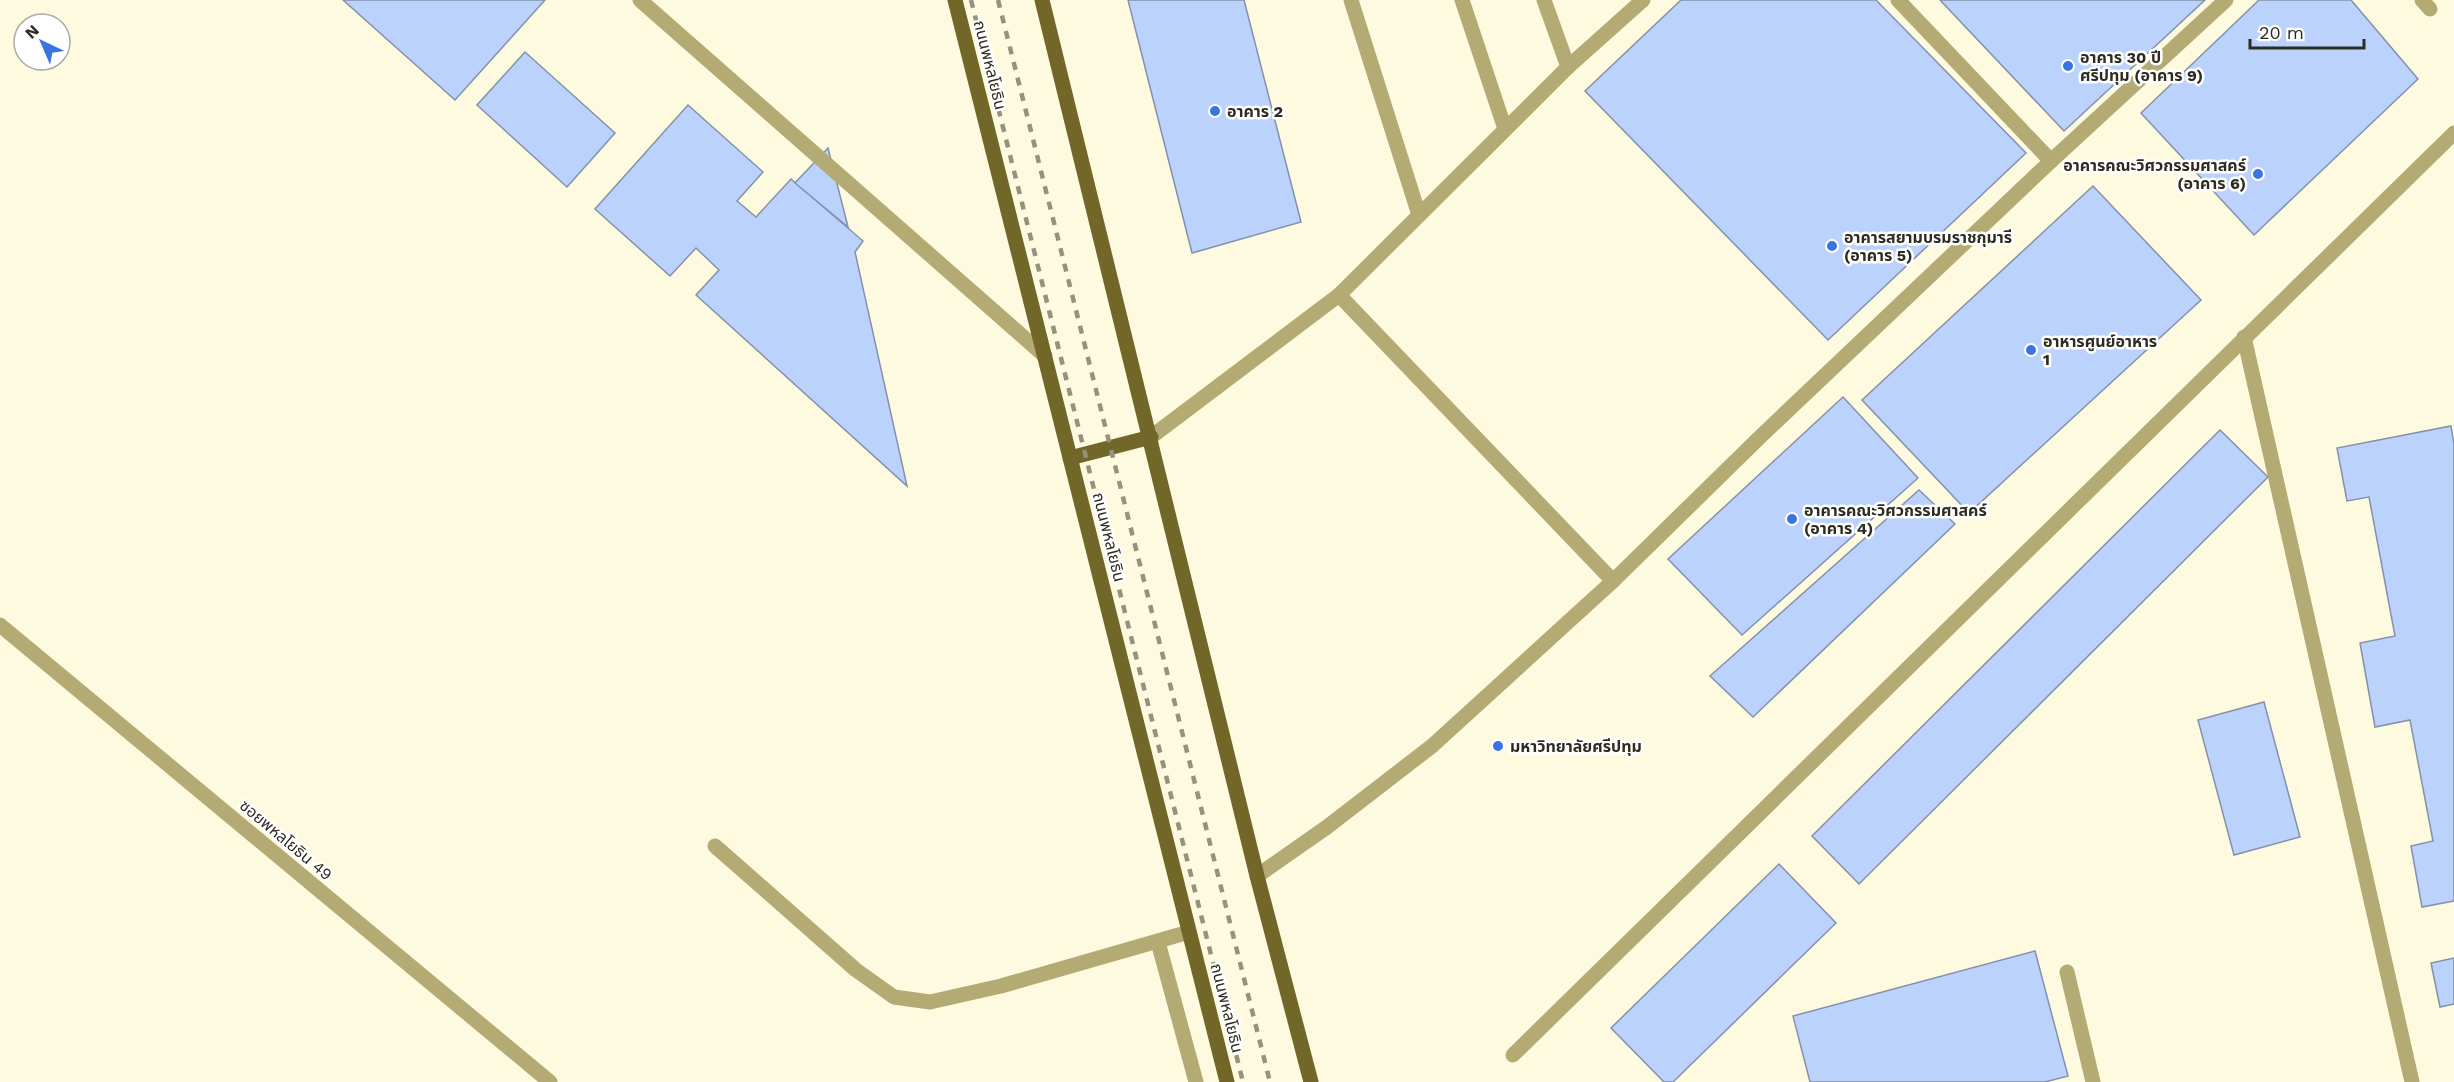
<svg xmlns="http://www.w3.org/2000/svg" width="2454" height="1082" font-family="'Work Sans','Noto Sans Thai',sans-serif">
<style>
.building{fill:#bbd3fc;stroke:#8391aa;stroke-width:1.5}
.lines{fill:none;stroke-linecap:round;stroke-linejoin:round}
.service{stroke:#b4aa73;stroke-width:15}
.minor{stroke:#b4aa73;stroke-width:15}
.primary{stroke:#726728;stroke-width:15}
.rail{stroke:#94917e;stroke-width:4.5;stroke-dasharray:8 8;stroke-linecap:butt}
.poi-dot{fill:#3a74e3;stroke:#fff;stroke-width:2}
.labels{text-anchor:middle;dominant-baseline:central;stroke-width:5;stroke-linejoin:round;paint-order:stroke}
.poi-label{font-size:16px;font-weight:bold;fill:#2e2c20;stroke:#fff;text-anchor:start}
.street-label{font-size:16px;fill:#2e2c20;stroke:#fff}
</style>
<rect width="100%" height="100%" fill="#fefae0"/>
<g class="building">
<path d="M 343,0 L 545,0 L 455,100 Z"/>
<path d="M 1128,0 L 1244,0 L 1301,222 L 1192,253 Z"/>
<path d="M 1681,0 L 1876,0 L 2026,153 L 1828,340 L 1585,91 Z"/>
<path d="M 1940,0 L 2205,0 L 2064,131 Z"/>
<path d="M 2259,0 L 2351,0 L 2418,79 L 2254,235 L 2141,113 Z"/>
<path d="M 525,52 L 615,133 L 567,187 L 477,105 Z"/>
<path d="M 688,105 L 763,172 L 737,201 L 756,217 L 791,179 L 863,241 L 855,252 L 907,486 L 696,295 L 719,270 L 696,248 L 670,276 L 595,209 Z"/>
<path d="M 828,148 L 848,227 L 795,183 Z"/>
<path d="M 2093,186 L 2201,300 L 1969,513 L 1862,400 Z"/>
<path d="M 1843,397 L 1918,478 L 1742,635 L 1668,559 Z"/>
<path d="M 2451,426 L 2454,444 L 2454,901 L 2422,907 L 2411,846 L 2433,841 L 2410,720 L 2375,727 L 2360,643 L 2395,636 L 2369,497 L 2347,501 L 2337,448 Z"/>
<path d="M 2220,430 L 2268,477 L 1859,884 L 1812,836 Z"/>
<path d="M 1919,490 L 1955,524 L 1753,717 L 1710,676 Z"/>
<path d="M 2264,702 L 2300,837 L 2234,855 L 2198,720 Z"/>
<path d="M 1779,864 L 1836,923 L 1673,1082 L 1664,1082 L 1611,1028 Z"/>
<path d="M 2035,951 L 2068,1076 L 2045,1082 L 1810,1082 L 1793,1016 Z"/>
<path d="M 2454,958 L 2454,1004 L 2440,1007 L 2431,963 Z"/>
</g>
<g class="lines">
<g class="service">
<path d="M 640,0 L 1045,356"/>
<path d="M 1351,0 L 1419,215"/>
<path d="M 1462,0 L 1505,129"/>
<path d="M 1544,0 L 1568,67"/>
<path d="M 1898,0 L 2051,161"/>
<path d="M 1339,295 L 1613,581"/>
<path d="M 2244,337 L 2412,1082"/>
<path d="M 1151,437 L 1339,295 L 1568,67 L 1643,0"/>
<path d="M 1257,876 L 1327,827 L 1432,746 L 1613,581 L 1760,437 L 2051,161 L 2226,0"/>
<path d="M 1158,942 L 1196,1082"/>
<path d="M 2067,972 L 2093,1082"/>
<path d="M 1513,1055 L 2454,133"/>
</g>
<g class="minor">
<path d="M 2422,0 L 2430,9"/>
<path d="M 0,625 L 550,1082"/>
<path d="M 715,846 L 856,970 L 894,997 L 930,1002 L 1001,986 L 1189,932"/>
</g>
<g class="primary">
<path d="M 955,0 L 1227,1082"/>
<path d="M 1042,0 L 1257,876 L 1311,1082"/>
<path d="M 1070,458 L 1151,437"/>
</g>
<g class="rail">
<path d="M 971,0 L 1243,1082"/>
<path d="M 998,0 L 1270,1082"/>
</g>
</g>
<g class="poi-dot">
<circle cx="2068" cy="66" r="6"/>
<circle cx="1215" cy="111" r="6"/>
<circle cx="2258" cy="174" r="6"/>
<circle cx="1832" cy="246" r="6"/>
<circle cx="2031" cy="350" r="6"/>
<circle cx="1792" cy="519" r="6"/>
<circle cx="1498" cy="746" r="6"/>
</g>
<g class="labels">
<g class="poi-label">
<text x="2080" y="57">อาคาร 30 ปี<tspan x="2080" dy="18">ศรีปทุม (อาคาร 9)</tspan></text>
<text x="1227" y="111">อาคาร 2</text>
<text x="2246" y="165" text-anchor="end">อาคารคณะวิศวกรรมศาสคร์<tspan x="2246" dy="18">(อาคาร 6)</tspan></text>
<text x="1844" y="237">อาคารสยามบรมราชกุมารี<tspan x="1844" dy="18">(อาคาร 5)</tspan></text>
<text x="2043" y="341">อาหารศูนย์อาหาร<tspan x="2043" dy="18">1</tspan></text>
<text x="1804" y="510">อาคารคณะวิศวกรรมศาสคร์<tspan x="1804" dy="18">(อาคาร 4)</tspan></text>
<text x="1510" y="746">มหาวิทยาลัยศรีปทุม</text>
</g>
<g class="street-label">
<text transform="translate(990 65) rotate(76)">ถนนพหลโยธิน</text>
<text transform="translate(1109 537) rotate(76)">ถนนพหลโยธิน</text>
<text transform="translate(286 840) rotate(40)">ซอยพหลโยธิน 49</text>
<text transform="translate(1227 1008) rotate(76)">ถนนพหลโยธิน</text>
</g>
</g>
<g transform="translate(42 42) rotate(316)"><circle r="28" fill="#ffffff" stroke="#ababa6" stroke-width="1.5"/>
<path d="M0-4.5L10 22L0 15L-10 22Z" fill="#3a74e3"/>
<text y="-9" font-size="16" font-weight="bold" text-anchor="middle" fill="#2e2c20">N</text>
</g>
<path d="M2250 39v9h114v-9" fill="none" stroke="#2e2c20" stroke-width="3"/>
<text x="2259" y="39" font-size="18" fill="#2e2c20" stroke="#ffffff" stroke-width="4.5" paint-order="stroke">20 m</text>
</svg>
